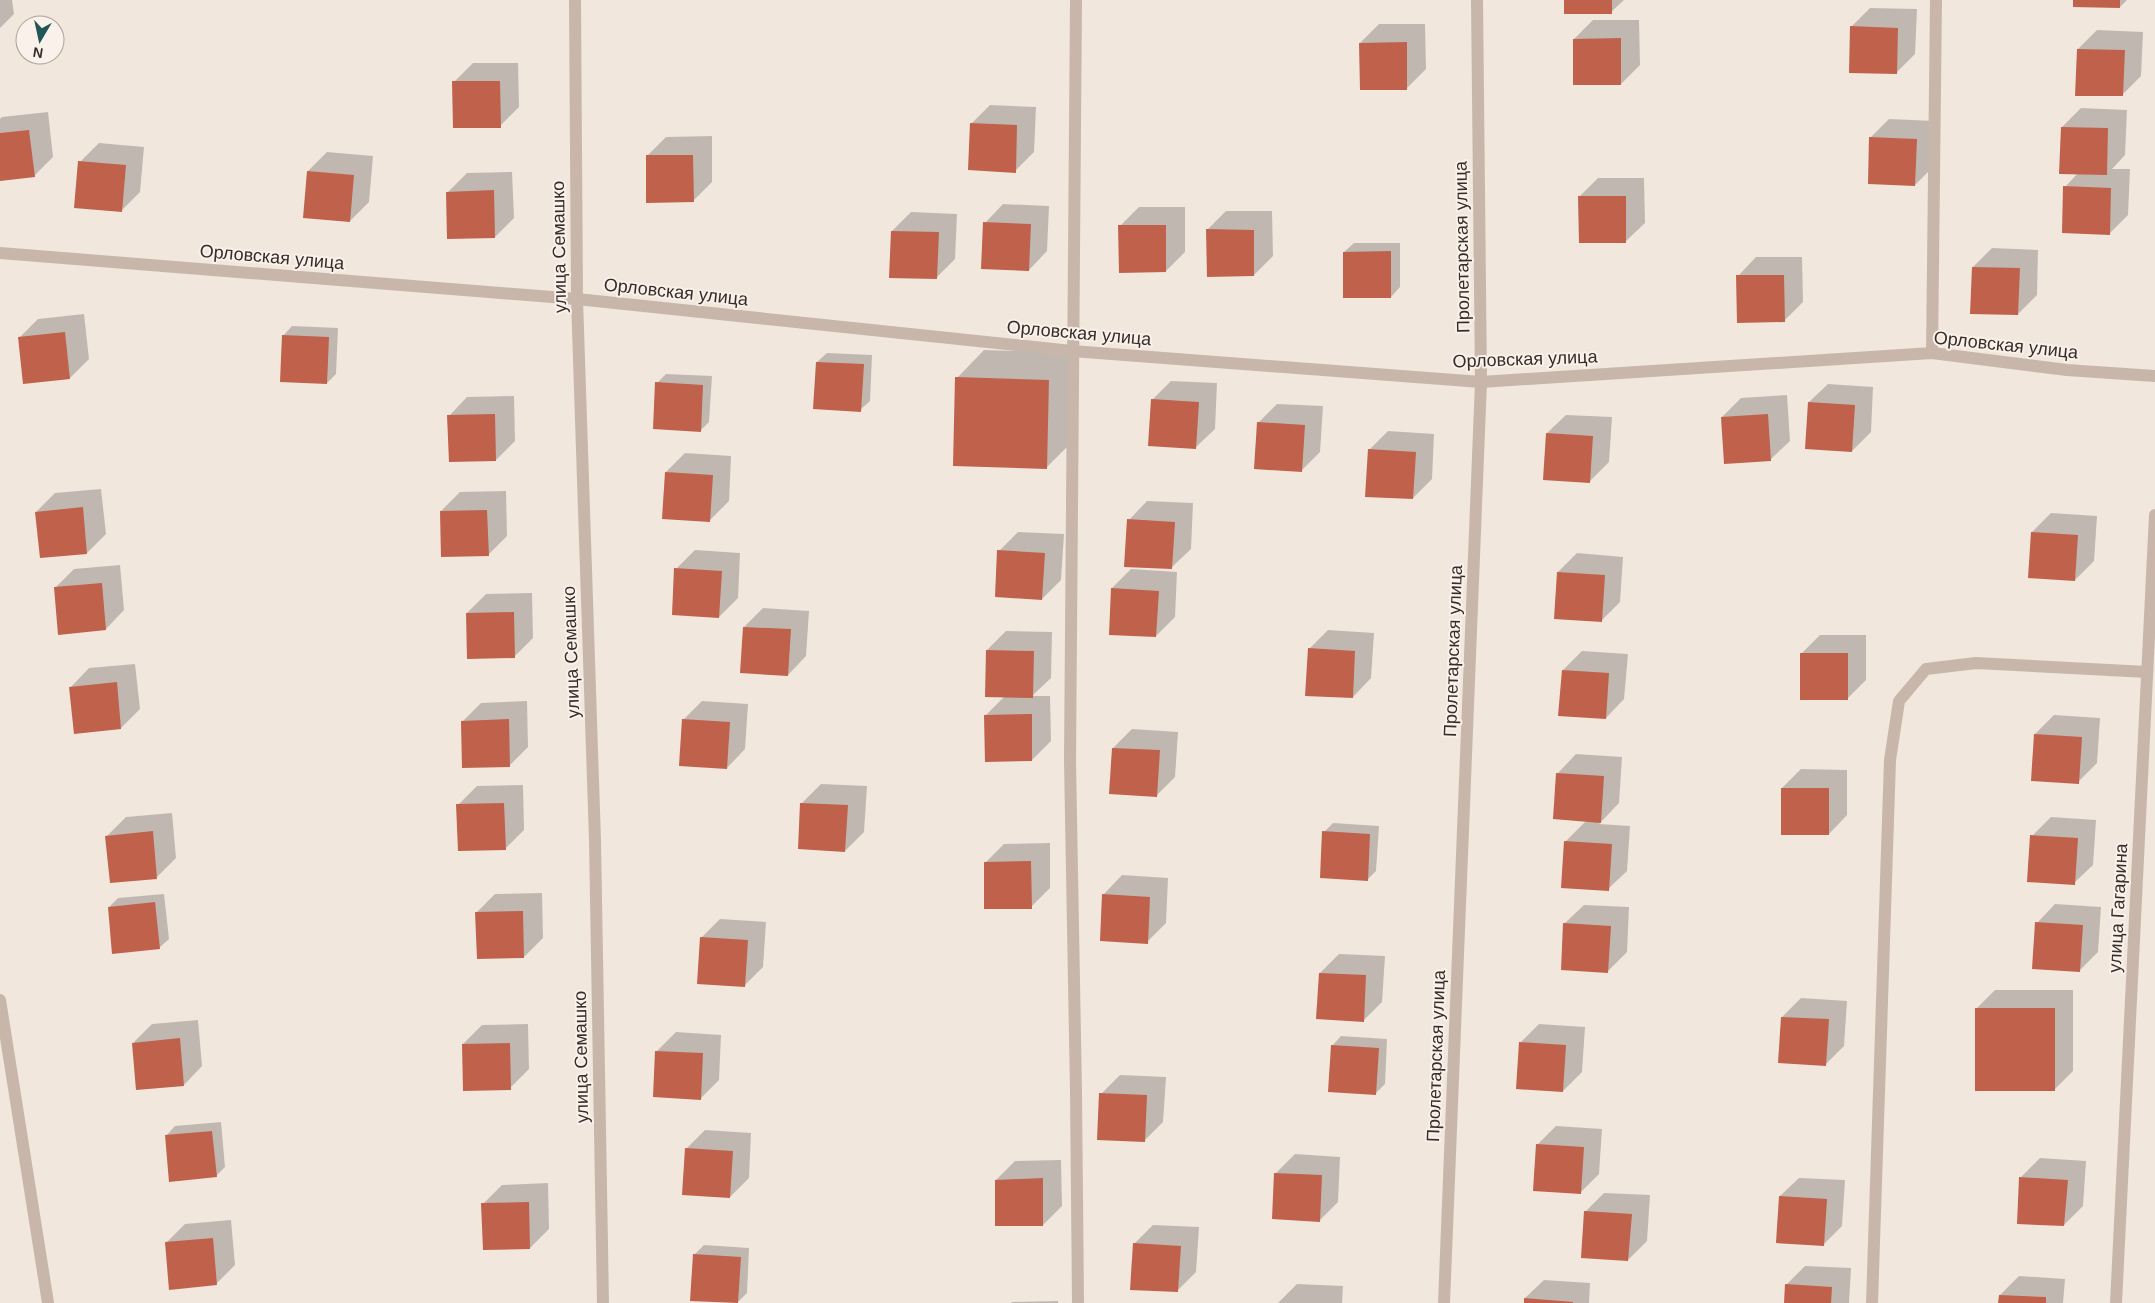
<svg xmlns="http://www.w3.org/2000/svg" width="2155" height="1303" font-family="Arial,sans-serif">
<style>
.shadow{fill:#0003}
.building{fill:#c0614c}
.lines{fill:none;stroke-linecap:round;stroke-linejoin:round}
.service{stroke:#c9b6aa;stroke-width:12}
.minor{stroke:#c9b6aa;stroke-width:12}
.labels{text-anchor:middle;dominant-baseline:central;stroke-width:4;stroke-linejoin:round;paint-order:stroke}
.street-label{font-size:18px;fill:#372c29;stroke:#f9f1ea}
</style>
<rect width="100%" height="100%" fill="#f1e7dd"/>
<g class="shadow">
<path d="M 0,0 L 12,0 L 14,14 L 0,28 Z"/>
<path d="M 1565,0 L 1624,0 L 1611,12 Z"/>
<path d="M 2074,0 L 2127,0 L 2120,7 Z"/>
<path d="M 1870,8 L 1917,9 L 1915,54 L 1896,73 L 1852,26 Z"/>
<path d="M 1593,20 L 1639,20 L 1640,65 L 1621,84 L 1574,39 Z"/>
<path d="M 1379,24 L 1425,24 L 1426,69 L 1407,88 L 1360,43 Z"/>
<path d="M 2097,30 L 2143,32 L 2141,76 L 2122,95 L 2078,49 Z"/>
<path d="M 473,63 L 518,63 L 519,107 L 500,126 L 454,82 Z"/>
<path d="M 990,105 L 1036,107 L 1034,152 L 1015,171 L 971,124 Z"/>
<path d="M 2081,108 L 2127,110 L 2125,155 L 2112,169 L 2130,169 L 2128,215 L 2109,234 L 2065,187 L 2078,173 L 2062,127 Z"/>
<path d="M 48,112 L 53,157 L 34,176 L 0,179 L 0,119 L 2,117 Z"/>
<path d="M 1889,119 L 1935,121 L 1934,166 L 1915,185 L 1870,138 Z"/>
<path d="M 712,136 L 712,182 L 693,201 L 647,156 L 666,137 Z"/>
<path d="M 99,143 L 144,147 L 140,192 L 121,211 L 80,162 Z"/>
<path d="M 327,152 L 373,156 L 369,202 L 350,221 L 308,171 Z"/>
<path d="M 512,172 L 514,218 L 495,237 L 448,192 L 467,173 Z"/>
<path d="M 1598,178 L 1644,178 L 1645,223 L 1626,241 L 1579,197 Z"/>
<path d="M 1003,204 L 1049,206 L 1047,251 L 1029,270 L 985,223 Z"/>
<path d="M 1139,207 L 1185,207 L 1185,252 L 1166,271 L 1120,226 Z"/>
<path d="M 1226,211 L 1272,211 L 1273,256 L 1254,275 L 1207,230 Z"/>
<path d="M 911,212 L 957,214 L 955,259 L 936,278 L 892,231 Z"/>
<path d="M 1354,243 L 1400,243 L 1400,287 L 1391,297 L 1344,252 Z"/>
<path d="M 1992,248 L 2038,250 L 2037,295 L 2018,314 L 1973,267 Z"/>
<path d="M 1756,257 L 1802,257 L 1803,302 L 1784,321 L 1738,276 Z"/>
<path d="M 84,314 L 89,359 L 70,378 L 19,338 L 38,319 Z"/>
<path d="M 292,326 L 338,328 L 336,374 L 327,383 L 283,336 Z"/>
<path d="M 984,350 L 1076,353 L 1074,440 L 1046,468 L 957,378 Z"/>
<path d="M 827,353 L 872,355 L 870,401 L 860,410 L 817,362 Z"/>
<path d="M 666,374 L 712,376 L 709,422 L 700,431 L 657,383 Z"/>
<path d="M 1171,381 L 1217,383 L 1215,429 L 1196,447 L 1152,400 Z"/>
<path d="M 1828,384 L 1873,387 L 1871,432 L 1852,451 L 1809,402 Z"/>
<path d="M 1787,395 L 1790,441 L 1771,459 L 1725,462 L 1722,417 L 1741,398 Z"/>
<path d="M 514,396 L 515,441 L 496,460 L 449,416 L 467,397 Z"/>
<path d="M 1277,404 L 1323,406 L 1320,452 L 1301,471 L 1258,423 Z"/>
<path d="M 1566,415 L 1612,417 L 1609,462 L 1590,481 L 1547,433 Z"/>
<path d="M 1388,431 L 1434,434 L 1432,479 L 1413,498 L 1369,450 Z"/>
<path d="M 685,453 L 731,456 L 729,501 L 710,520 L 666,472 Z"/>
<path d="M 101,489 L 106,534 L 87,553 L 36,512 L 55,493 Z"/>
<path d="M 506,491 L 507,536 L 488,555 L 441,511 L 460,492 Z"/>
<path d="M 1147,501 L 1193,503 L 1191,549 L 1172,567 L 1129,520 Z"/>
<path d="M 2051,513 L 2097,516 L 2094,561 L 2075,580 L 2032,532 Z"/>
<path d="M 1018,532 L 1064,534 L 1061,580 L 1042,599 L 999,551 Z"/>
<path d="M 695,550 L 740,553 L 738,598 L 719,617 L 676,569 Z"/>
<path d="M 1577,553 L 1623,557 L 1620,602 L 1601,621 L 1558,572 Z"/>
<path d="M 120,565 L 124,610 L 106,629 L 55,588 L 74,569 Z"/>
<path d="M 1131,569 L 1177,572 L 1175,617 L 1156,636 L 1112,588 Z"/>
<path d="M 532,593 L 533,638 L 514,657 L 467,613 L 486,594 Z"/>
<path d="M 763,608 L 809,611 L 806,656 L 788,675 L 744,627 Z"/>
<path d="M 1328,630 L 1374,633 L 1371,678 L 1353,697 L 1309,649 Z"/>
<path d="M 1006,631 L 1052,632 L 1051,678 L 1032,696 L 1050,696 L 1051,741 L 1032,760 L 986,715 L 1005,696 L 987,650 Z"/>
<path d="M 1820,635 L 1866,635 L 1866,680 L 1847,699 L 1802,653 Z"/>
<path d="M 1582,651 L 1628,654 L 1624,699 L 1606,718 L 1563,670 Z"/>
<path d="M 135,664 L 140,709 L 121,728 L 71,687 L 89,668 Z"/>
<path d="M 527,701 L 528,747 L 510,765 L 462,722 L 481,703 Z"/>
<path d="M 702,701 L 748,704 L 745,749 L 727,768 L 683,720 Z"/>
<path d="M 2054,715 L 2100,718 L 2097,763 L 2078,782 L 2035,734 Z"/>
<path d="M 1132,729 L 1178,732 L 1175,777 L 1156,796 L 1113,748 Z"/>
<path d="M 1576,754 L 1622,757 L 1619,803 L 1599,824 L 1630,826 L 1627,871 L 1608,889 L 1565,842 L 1586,821 L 1558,773 Z"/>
<path d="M 1801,769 L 1847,770 L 1847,815 L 1829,834 L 1782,788 Z"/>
<path d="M 821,784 L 867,786 L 864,832 L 845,851 L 802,803 Z"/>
<path d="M 523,785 L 524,830 L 505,849 L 458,805 L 477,786 Z"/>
<path d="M 172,813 L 176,858 L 157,877 L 107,836 L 126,817 Z"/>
<path d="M 2051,817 L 2096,820 L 2093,865 L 2074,883 L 2032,836 Z"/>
<path d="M 1333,823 L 1379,826 L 1376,871 L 1367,880 L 1324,832 Z"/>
<path d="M 1050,843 L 1050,888 L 1031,907 L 985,863 L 1004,844 Z"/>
<path d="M 1122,875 L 1168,878 L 1166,923 L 1147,942 L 1104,894 Z"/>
<path d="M 542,893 L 543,938 L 524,957 L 476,913 L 495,894 Z"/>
<path d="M 164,894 L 169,939 L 159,948 L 109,907 L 118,898 Z"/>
<path d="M 2055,904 L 2101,907 L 2098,952 L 2079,971 L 2037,923 Z"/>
<path d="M 1584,905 L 1629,907 L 1627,952 L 1608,971 L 1565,923 Z"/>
<path d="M 720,919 L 766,922 L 763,967 L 744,986 L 701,938 Z"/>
<path d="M 1339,954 L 1385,956 L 1382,1002 L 1363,1021 L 1320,973 Z"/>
<path d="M 1995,990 L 2073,990 L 2073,1071 L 2054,1090 L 1976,1009 Z"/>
<path d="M 1801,998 L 1847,1001 L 1844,1046 L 1825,1065 L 1782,1017 Z"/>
<path d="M 198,1020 L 202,1066 L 184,1085 L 133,1043 L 152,1024 Z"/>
<path d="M 528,1024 L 529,1069 L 510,1088 L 463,1044 L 482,1025 Z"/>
<path d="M 1539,1024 L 1585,1027 L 1582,1072 L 1563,1091 L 1520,1043 Z"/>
<path d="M 676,1032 L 721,1035 L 719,1080 L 700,1099 L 657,1051 Z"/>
<path d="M 1341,1036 L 1387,1039 L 1385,1084 L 1375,1094 L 1332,1046 Z"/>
<path d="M 1120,1075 L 1166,1077 L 1163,1122 L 1144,1141 L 1101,1094 Z"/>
<path d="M 221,1122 L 225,1167 L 216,1176 L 166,1136 L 175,1126 Z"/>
<path d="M 1556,1126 L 1602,1129 L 1599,1174 L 1580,1193 L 1537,1145 Z"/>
<path d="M 705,1130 L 751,1133 L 749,1178 L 730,1197 L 686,1149 Z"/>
<path d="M 1295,1154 L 1340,1157 L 1338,1202 L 1319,1221 L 1276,1173 Z"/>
<path d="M 2040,1158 L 2086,1161 L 2083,1206 L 2064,1225 L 2021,1177 Z"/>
<path d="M 1061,1160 L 1062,1206 L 1043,1225 L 996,1180 L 1015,1161 Z"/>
<path d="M 1799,1178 L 1845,1180 L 1842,1226 L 1823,1245 L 1780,1196 Z"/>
<path d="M 548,1183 L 549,1229 L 530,1248 L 483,1204 L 502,1185 Z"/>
<path d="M 1604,1193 L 1650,1195 L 1647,1241 L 1628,1260 L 1585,1212 Z"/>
<path d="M 231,1220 L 235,1265 L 216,1284 L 166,1243 L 185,1224 Z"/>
<path d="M 1153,1225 L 1199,1227 L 1196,1272 L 1177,1291 L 1134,1244 Z"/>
<path d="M 704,1245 L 749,1248 L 747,1293 L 737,1303 L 694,1255 Z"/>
<path d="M 1805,1266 L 1851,1268 L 1849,1303 L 1785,1303 L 1786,1285 Z"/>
<path d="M 2019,1276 L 2065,1279 L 2063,1303 L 1999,1303 L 2000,1295 Z"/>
<path d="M 1544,1280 L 1590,1283 L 1589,1303 L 1525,1303 L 1525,1298 Z"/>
<path d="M 1297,1284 L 1343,1286 L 1342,1303 L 1278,1303 Z"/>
<path d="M 1058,1301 L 1058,1303 L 1011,1303 L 1012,1302 Z"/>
</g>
<g class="building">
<rect x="1564" y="0" width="48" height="14"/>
<path d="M 2073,0 L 2120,0 L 2120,8 L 2073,7 Z"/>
<path d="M 1850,26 L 1898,28 L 1897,74 L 1849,73 Z"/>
<path d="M 1621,38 L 1621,85 L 1573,85 L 1573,39 Z"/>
<path d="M 1407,42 L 1407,90 L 1360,90 L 1359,43 Z"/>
<path d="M 2077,49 L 2125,50 L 2123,96 L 2075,96 Z"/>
<path d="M 452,81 L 500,81 L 501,128 L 453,128 Z"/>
<path d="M 970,123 L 1017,125 L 1016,173 L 968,170 Z"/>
<path d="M 2061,127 L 2108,128 L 2107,175 L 2059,174 Z"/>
<path d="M 29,130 L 35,177 L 0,181 L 0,133 Z"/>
<path d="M 1869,137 L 1917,139 L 1915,186 L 1868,184 Z"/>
<path d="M 646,155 L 693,155 L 694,202 L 646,203 Z"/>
<path d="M 78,161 L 126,165 L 122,212 L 74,208 Z"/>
<path d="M 307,171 L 354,175 L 350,222 L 303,218 Z"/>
<path d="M 2063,186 L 2111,188 L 2110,235 L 2062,233 Z"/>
<path d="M 494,190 L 495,238 L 447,239 L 446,192 Z"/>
<path d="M 1578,196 L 1626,196 L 1626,243 L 1579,243 Z"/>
<path d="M 983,222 L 1031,224 L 1029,271 L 981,269 Z"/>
<path d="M 1118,225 L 1166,225 L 1166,272 L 1119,273 Z"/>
<path d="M 1206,229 L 1254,230 L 1254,276 L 1207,277 Z"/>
<path d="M 891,231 L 939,232 L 937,279 L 889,278 Z"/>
<path d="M 1391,251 L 1391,298 L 1343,298 L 1343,252 Z"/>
<path d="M 1972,267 L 2020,268 L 2018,315 L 1970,314 Z"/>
<path d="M 1736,275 L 1784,275 L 1785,322 L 1737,323 Z"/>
<path d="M 65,332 L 70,379 L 23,384 L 18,337 Z"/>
<path d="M 282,335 L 329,337 L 327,384 L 280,382 Z"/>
<path d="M 816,362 L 864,364 L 861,412 L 813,409 Z"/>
<path d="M 955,377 L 1049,380 L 1047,469 L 953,466 Z"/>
<path d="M 655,382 L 703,385 L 701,432 L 653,429 Z"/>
<path d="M 1151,399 L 1199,402 L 1196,449 L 1148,446 Z"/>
<path d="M 1808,402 L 1855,405 L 1852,452 L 1805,449 Z"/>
<path d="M 495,414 L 496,461 L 449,462 L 447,415 Z"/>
<path d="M 1768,414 L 1771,461 L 1724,464 L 1721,417 Z"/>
<path d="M 1257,422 L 1305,425 L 1302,472 L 1254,469 Z"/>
<path d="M 1546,433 L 1593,436 L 1590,483 L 1543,480 Z"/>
<path d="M 1368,449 L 1416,452 L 1413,499 L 1365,497 Z"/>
<path d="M 665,472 L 713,475 L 710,522 L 662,519 Z"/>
<path d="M 83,507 L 87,554 L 40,558 L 35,512 Z"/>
<path d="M 487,510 L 489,556 L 441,557 L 440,511 Z"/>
<path d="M 1127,519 L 1175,522 L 1172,569 L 1124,567 Z"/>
<path d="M 2031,532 L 2078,535 L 2075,581 L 2028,578 Z"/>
<path d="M 997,550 L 1045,553 L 1042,600 L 995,597 Z"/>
<path d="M 674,568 L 722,571 L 719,618 L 672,615 Z"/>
<path d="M 1557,572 L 1605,575 L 1602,622 L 1554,619 Z"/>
<path d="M 102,583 L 106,630 L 58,635 L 54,587 Z"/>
<path d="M 1111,588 L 1159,591 L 1156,637 L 1109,635 Z"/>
<path d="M 514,612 L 515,658 L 467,659 L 466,613 Z"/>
<path d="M 743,627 L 791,629 L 788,676 L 740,673 Z"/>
<path d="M 1308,648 L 1355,651 L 1353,698 L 1305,696 Z"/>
<path d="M 986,650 L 1034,651 L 1033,698 L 985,697 Z"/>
<rect x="1800" y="653" width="48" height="47"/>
<path d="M 1562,670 L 1609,673 L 1606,719 L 1558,716 Z"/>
<path d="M 117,682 L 121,729 L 74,734 L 69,687 Z"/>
<path d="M 1032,714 L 1032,761 L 985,762 L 984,715 Z"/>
<path d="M 509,719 L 510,767 L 462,768 L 461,721 Z"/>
<path d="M 682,719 L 730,722 L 727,769 L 679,766 Z"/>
<path d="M 2034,734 L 2082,737 L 2079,784 L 2031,781 Z"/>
<path d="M 1112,748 L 1160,750 L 1157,797 L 1109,794 Z"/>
<path d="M 1556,773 L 1604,776 L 1601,823 L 1553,819 Z"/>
<rect x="1781" y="788" width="48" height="47"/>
<path d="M 504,803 L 506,850 L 458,851 L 456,804 Z"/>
<path d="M 800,803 L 848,805 L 845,852 L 798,849 Z"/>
<path d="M 153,831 L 157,879 L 110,883 L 105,836 Z"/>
<path d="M 1322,831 L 1370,834 L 1368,881 L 1320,878 Z"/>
<path d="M 2030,835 L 2078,838 L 2075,885 L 2027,882 Z"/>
<path d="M 1564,841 L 1612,844 L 1609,891 L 1561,888 Z"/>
<path d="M 1031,861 L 1032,909 L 984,909 L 984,862 Z"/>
<path d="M 1102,894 L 1150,897 L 1148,944 L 1100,941 Z"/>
<path d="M 155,902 L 160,949 L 112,954 L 108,907 Z"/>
<path d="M 523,911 L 524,958 L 477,959 L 475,912 Z"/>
<path d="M 2035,922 L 2083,925 L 2080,972 L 2032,969 Z"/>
<path d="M 1563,923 L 1611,926 L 1608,973 L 1561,970 Z"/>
<path d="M 700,937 L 748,940 L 745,987 L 697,984 Z"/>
<path d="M 1319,973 L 1366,975 L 1364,1022 L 1316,1019 Z"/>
<rect x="1975" y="1008" width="80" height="83"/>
<path d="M 1781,1017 L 1829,1019 L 1826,1066 L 1778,1063 Z"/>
<path d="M 180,1038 L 184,1086 L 136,1090 L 132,1043 Z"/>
<path d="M 1519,1042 L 1566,1045 L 1563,1092 L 1516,1089 Z"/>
<path d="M 510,1043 L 511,1090 L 463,1091 L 462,1044 Z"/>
<path d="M 1331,1045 L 1379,1048 L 1376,1095 L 1328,1092 Z"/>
<path d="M 655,1051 L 703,1053 L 701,1100 L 653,1097 Z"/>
<path d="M 1099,1093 L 1147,1095 L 1145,1142 L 1097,1140 Z"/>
<path d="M 212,1131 L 217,1177 L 169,1182 L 165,1135 Z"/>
<path d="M 1536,1144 L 1584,1147 L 1581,1194 L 1533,1191 Z"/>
<path d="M 685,1148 L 733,1151 L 730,1198 L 682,1195 Z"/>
<path d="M 1274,1173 L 1322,1175 L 1320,1222 L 1272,1219 Z"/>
<path d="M 2019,1177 L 2068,1180 L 2064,1226 L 2017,1224 Z"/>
<path d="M 1043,1178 L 1043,1226 L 995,1226 L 995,1180 Z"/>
<path d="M 1779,1196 L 1827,1199 L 1824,1246 L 1776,1243 Z"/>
<path d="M 529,1202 L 530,1249 L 483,1250 L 481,1203 Z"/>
<path d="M 1584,1211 L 1632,1214 L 1628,1261 L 1581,1258 Z"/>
<path d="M 213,1238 L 217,1285 L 169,1290 L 165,1242 Z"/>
<path d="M 1133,1243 L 1181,1246 L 1178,1292 L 1130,1290 Z"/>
<path d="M 693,1254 L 741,1257 L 738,1303 L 690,1301 Z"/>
<path d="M 1785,1284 L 1832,1287 L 1831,1303 L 1784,1303 Z"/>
<path d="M 1999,1295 L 2046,1297 L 2046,1303 L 1998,1303 Z"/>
<path d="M 1524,1298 L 1573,1302 L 1573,1303 L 1524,1303 Z"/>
</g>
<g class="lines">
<g class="service">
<path d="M 1932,353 L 1936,0"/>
<path d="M 1872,1303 L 1890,760 L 1899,701 L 1926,669 L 1976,663 L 2147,672"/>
</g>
<g class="minor">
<path d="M 575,0 L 577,299 L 595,840 L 603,1303"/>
<path d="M 1076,0 L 1070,761 L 1076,1092 L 1078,1303"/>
<path d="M 0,253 L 577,299 L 1072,351 L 1481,382 L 1932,353 L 2067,370 L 2155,376"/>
<path d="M 0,1000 L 48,1303"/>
<path d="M 1444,1303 L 1481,382 L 1477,0"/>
<path d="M 2116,1303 L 2155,515"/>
</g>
</g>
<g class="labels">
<g class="street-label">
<text transform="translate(559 247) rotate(-91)">улица Семашко</text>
<text transform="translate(1462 247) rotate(-91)">Пролетарская улица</text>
<text transform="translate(272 257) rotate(5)">Орловская улица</text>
<text transform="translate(676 292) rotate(6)">Орловская улица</text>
<text transform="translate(1079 333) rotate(5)">Орловская улица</text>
<text transform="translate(2006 345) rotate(6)">Орловская улица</text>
<text transform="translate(1525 359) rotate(-2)">Орловская улица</text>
<text transform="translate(1453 651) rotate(-88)">Пролетарская улица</text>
<text transform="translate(571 652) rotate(-92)">улица Семашко</text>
<text transform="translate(2118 908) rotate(-87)">улица Гагарина</text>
<text transform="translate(1436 1056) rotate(-88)">Пролетарская улица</text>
<text transform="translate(581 1057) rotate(-91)">улица Семашко</text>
</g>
</g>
<g transform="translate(40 40) rotate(189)"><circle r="24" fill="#f9f1ea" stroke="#aba29d"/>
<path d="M0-4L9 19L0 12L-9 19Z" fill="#205656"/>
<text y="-8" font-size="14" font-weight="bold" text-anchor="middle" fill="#372c29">N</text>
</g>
</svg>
